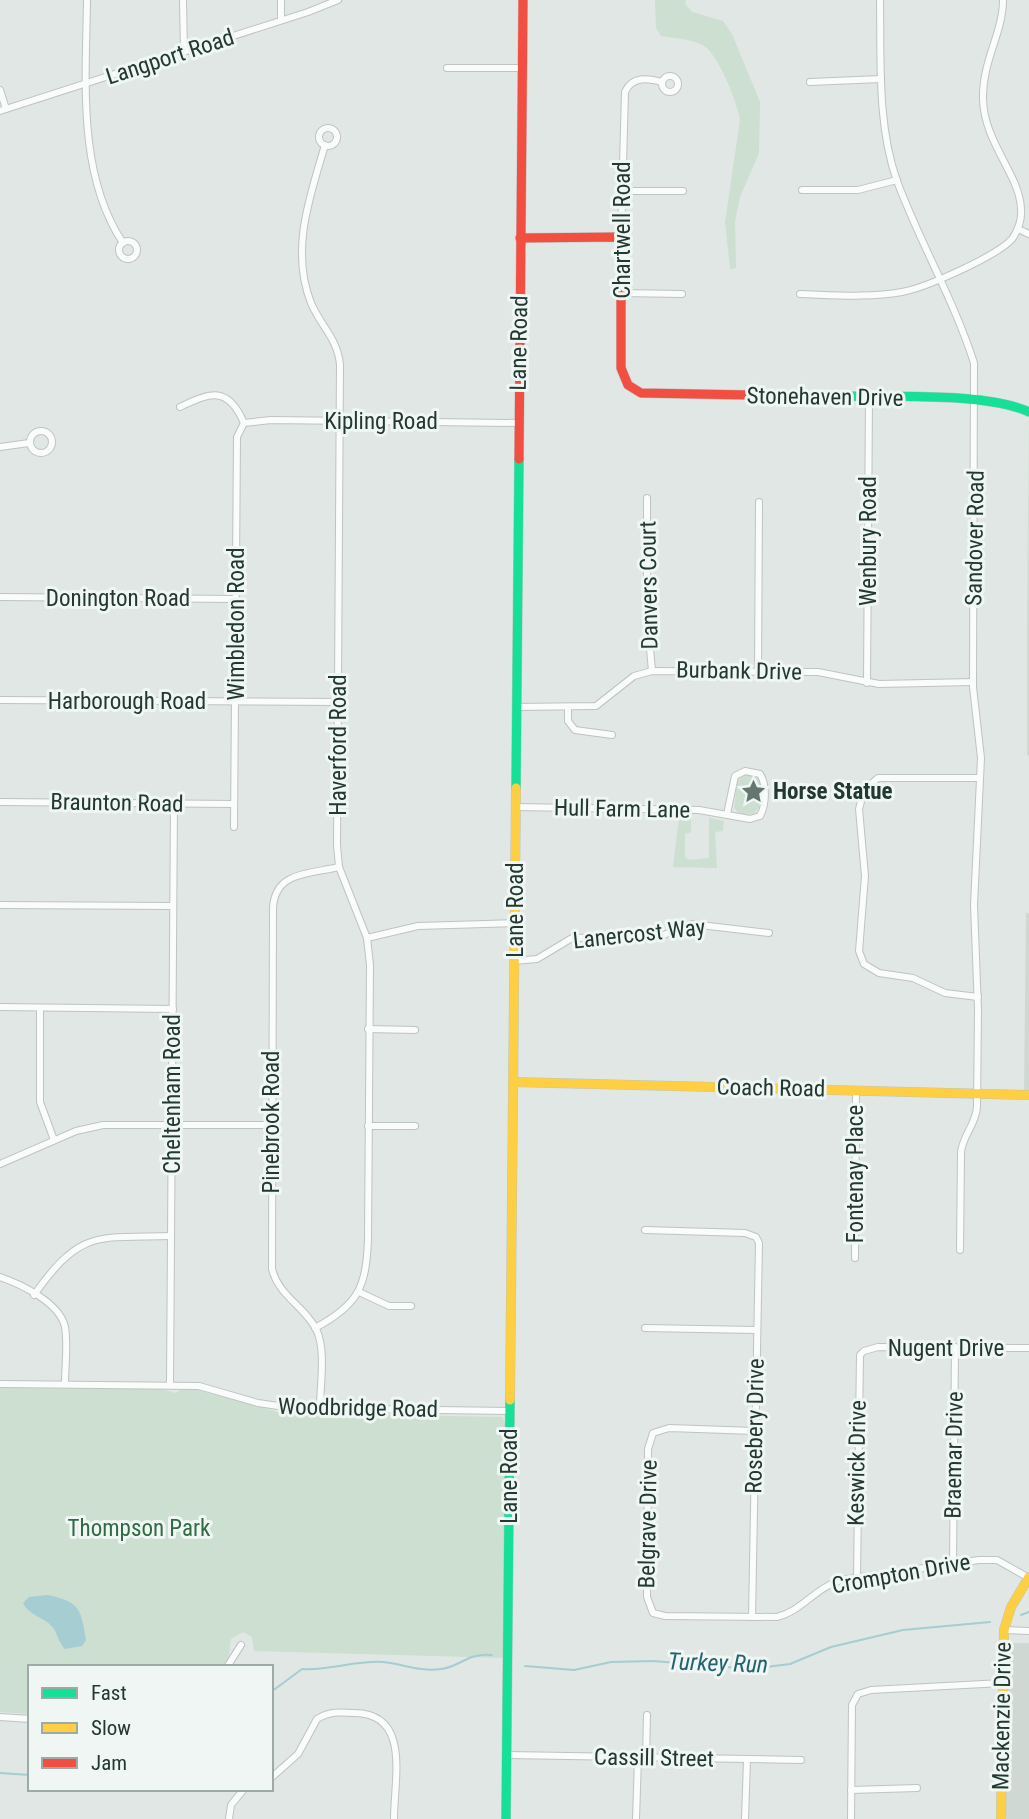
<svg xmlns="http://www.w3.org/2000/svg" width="1029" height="1819" font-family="'Roboto Condensed',sans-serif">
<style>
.built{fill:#d0d8d4}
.green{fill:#ccdfd1}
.water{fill:#a6cdd2}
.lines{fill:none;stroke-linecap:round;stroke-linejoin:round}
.stream{stroke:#a6cdd2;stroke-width:2}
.street-casing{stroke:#bec4c1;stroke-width:8}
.fast-casing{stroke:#bec5c2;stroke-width:10}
.slow-casing{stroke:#bec5c2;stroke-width:10}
.jam-casing{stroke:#bec5c2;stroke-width:10}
.street{stroke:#fafbfb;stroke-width:6}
.fast{stroke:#16e098;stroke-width:9}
.slow{stroke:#ffcf43;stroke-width:9}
.jam{stroke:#f24e42;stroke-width:9}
.labels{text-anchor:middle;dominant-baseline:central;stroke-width:6;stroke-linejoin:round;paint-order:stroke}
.street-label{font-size:23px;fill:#223831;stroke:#eff6f3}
.poi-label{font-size:23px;font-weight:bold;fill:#223831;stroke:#eff6f3;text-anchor:start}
.park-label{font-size:23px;fill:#306b45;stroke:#eff6f3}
.water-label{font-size:24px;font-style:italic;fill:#22636e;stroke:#eff6f3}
</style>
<rect width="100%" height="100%" fill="#e1e7e4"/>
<g class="built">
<rect x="1027" y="624" width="2" height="131"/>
<path d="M 1026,913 L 1029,913 L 1029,1095 L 1024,1095 Z"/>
<path d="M 1003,1643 L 1029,1643 L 1029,1819 L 1001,1819 Z"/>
</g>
<g class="green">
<path d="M 655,0 L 686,0 L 685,4 L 692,12 L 723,21 L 732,34 L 760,102 L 759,153 L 740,197 L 735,221 L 736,268 L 730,269 L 725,222 L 740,120 C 738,104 718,54 704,46 C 692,39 674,38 661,36 L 656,28 Z"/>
<path d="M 1029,418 L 1029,624 L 1027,624 Z"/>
<path d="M 744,774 L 756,776 L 760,783 L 759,808 L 753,814 L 740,814 L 734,808 L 737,782 Z"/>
<path d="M 679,817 L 691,817 L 691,832 L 685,834 L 685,857 L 689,860 L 709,858 L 709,818 L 724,821 L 723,831 L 715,832 L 717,868 L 673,867 Z"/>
<path d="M 0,1388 L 161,1389 L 176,1393 L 180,1390 L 195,1389 L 282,1413 L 502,1417 L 505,1423 L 504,1658 L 254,1651 L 252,1637 L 243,1632 L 231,1639 L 228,1662 L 221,1667 L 30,1667 L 30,1714 L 0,1712 Z"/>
</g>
<path class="water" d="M 48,1595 C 81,1602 81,1610 86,1640 L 82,1646 L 65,1649 C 59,1643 58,1636 54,1629 C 46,1617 30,1617 23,1603 L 29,1597 Z"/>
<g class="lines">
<g class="stream">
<path d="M 1021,1615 L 1029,1612"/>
<path d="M 525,1666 L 574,1670 L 611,1662 L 653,1661 L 751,1669 L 790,1664 L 831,1647 L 903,1630 L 990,1622"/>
<path d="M 271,1692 L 302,1669 C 329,1671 356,1660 383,1662 C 403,1664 420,1672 441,1669 C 463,1666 465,1653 492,1655"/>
<path d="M 0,1773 L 30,1775"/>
</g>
<defs>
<g id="street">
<path d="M 87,0 C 86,80 77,174 123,243"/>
<path d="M 183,0 L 184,52"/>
<path d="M 281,0 L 281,20"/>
<path d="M 880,0 C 881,59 877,125 897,181 C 920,243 954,300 974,363 L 973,687 L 981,758 L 974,905 L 978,1010 L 977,1107 C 976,1124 963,1135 961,1152 L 960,1250"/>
<path d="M 447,68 L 522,68"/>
<circle cx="670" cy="84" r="8"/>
<path d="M 810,82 L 881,79"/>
<path d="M 0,90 L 6,109"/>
<path d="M 0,111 L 308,12 L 338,0"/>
<circle cx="328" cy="137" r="9"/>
<path d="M 802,190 L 858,190 L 897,180"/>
<path d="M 622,191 L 683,191"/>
<path d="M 1018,229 L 1029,234"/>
<path d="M 621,237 L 625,92 C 632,76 648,78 662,82"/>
<circle cx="128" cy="250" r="9"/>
<path d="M 621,293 L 682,294"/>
<path d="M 800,294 C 834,295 869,298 902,292 C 925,288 997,256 1012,239 C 1018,231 1022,219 1021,209 C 1020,175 984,143 983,99 C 982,61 1003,33 1003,0"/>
<path d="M 180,407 C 211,392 228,386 244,423"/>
<path d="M 244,423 L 271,420 L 519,423"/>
<circle cx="41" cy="442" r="11"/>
<path d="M 0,447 L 29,443"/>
<path d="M 647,498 L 647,615 L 652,671"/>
<path d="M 0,597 L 236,599"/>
<path d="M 758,672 L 759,502"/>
<path d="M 867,683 L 869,398"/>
<path d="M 0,700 L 338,702"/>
<path d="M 516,707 L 596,706 L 634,676 L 652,671 L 818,672 L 879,684 L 973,682"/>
<path d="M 568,708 L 568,721 L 575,730 L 612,735"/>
<path d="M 0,802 L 234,804"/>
<path d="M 515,807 L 699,810 L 750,819 L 760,816 C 766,805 767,785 760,774 L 745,771 L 735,776 L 727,814"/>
<path d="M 234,827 L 237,437 L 244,423"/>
<path d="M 0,905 L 173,906"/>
<path d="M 367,938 L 418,926 L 515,923"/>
<path d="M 514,961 L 537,959 L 572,938 L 661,936 L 692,924 L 769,933"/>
<path d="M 978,997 L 945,993 L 913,978 L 879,973 L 864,964 L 859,951 L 865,876 L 859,809 L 864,790 L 878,778 L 980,778"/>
<path d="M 0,1007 L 173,1009"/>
<path d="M 40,1008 L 40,1102 L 54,1140"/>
<path d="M 368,1029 L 415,1030"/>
<path d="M 368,1126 L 415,1126"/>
<path d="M 0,1164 L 76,1131 L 103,1125 L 272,1125"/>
<path d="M 645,1230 L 745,1233 L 756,1237 L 759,1243 L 752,1617"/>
<path d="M 855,1258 L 856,1090"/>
<path d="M 0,1277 C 21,1284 60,1303 65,1327 C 68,1345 65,1366 65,1384"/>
<path d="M 359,1292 L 389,1306 L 411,1306"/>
<path d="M 34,1295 C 81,1229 96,1238 171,1236"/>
<path d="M 315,1328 C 358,1305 366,1288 368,1240 L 370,965 L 367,938 L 339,867 L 337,845 L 340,365 C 338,339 320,325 311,303 C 290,250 310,196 325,145"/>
<path d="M 645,1328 L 756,1330"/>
<path d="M 0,1384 L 199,1386 L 258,1403 L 292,1408 L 510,1411"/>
<path d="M 170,1384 L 174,804"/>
<path d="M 320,1408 C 320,1385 326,1352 317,1331 C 306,1307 279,1297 272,1269 L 273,908 C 275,871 310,874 339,867"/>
<path d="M 755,1431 L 669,1428 L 653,1433 L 648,1449 L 647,1597 L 653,1613 L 665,1616 L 777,1617 C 802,1611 815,1588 841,1580 L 979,1560 L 997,1560 L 1029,1578"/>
<path d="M 953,1563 L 955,1347"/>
<path d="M 857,1577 L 860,1355 L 864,1351 L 878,1347 L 1029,1348"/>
<path d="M 1004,1630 L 1029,1631"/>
<path d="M 227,1667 L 241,1645"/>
<path d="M 0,1717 L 30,1719"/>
<path d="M 507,1755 L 801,1760"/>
<path d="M 646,1758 L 647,1715"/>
<path d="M 271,1778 L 298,1754 L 317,1719 C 329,1711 341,1712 355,1713 C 411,1714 394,1779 394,1819"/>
<path d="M 851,1790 L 917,1788"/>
<path d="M 229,1819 L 231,1805 L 244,1789"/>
<path d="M 636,1819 L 638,1758"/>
<path d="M 745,1819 L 747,1760"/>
<path d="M 851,1819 L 852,1705 L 858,1694 L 871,1690 L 1002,1683"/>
</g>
<g id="fast">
<path d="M 811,396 C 868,398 982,390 1029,412"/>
<path d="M 516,788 L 519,459"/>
<path d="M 506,1819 L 510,1400"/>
</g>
<g id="slow">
<path d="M 513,1082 L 1029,1095"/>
<path d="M 510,1400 L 516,788"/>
<path d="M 1001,1819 L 1004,1630 L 1011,1607 L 1029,1577"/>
</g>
<g id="jam">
<path d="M 520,238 L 621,237 L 621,368 L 628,385 L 641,393 L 811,396"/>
<path d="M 519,459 L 523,0"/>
</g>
</defs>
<use href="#street" class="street-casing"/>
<use href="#fast" class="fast-casing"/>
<use href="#slow" class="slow-casing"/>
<use href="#jam" class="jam-casing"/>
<use href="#street" class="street"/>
<use href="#fast" class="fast"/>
<use href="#slow" class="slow"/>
<use href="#jam" class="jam"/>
</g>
<defs>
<symbol id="sight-bare" viewBox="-9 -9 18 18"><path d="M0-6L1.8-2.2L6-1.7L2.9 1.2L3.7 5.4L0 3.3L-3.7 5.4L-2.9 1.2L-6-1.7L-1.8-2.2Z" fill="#657570" stroke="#eff6f3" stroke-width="2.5" paint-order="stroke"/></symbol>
</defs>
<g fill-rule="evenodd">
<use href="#sight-bare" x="736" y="774" width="35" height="35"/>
</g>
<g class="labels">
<g class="street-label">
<text transform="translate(170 57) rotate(-18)">Langport Road</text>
<text transform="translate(622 230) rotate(-90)">Chartwell Road</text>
<text transform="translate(519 343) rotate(-89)">Lane Road</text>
<text transform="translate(825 397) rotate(1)">Stonehaven Drive</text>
<text x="381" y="421">Kipling Road</text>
<text transform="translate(975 538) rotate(-89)">Sandover Road</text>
<text transform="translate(868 541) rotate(-90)">Wenbury Road</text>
<text transform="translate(649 585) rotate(-91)">Danvers Court</text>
<text x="118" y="598">Donington Road</text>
<text transform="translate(236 624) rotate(-90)">Wimbledon Road</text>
<text transform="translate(739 671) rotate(1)">Burbank Drive</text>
<text x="127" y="701">Harborough Road</text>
<text transform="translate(338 745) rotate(-90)">Haverford Road</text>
<text transform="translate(117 803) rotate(1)">Braunton Road</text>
<text transform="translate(622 809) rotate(1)">Hull Farm Lane</text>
<text transform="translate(515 910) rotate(-90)">Lane Road</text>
<text transform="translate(639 934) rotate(-6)">Lanercost Way</text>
<text transform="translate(771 1088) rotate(1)">Coach Road</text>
<text transform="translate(172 1094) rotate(-90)">Cheltenham Road</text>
<text transform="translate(271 1122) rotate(-90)">Pinebrook Road</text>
<text transform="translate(855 1174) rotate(-90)">Fontenay Place</text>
<text x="946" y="1348">Nugent Drive</text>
<text transform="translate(358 1408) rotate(1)">Woodbridge Road</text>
<text transform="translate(755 1426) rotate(-89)">Rosebery Drive</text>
<text transform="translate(954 1455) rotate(-89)">Braemar Drive</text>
<text transform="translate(857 1463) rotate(-89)">Keswick Drive</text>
<text transform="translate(509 1476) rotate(-90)">Lane Road</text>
<text transform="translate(648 1524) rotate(-89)">Belgrave Drive</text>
<text transform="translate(901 1574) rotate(-10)">Crompton Drive</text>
<text transform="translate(1002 1716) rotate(-89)">Mackenzie Drive</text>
<text transform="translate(654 1758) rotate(1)">Cassill Street</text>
</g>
<g class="poi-label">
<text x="773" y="791">Horse Statue</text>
</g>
<g class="park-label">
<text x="139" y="1528">Thompson Park</text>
</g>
<g class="water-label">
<text transform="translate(718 1663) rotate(2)">Turkey Run</text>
</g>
</g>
<rect x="28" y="1665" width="245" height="126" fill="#eff6f3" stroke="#9daaa5" stroke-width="2"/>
<rect x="42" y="1688" width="35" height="10" fill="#16e098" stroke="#9daaa5" stroke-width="2"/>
<text x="91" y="1700" font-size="21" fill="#223831">Fast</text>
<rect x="42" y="1723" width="35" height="10" fill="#ffcf43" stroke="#9daaa5" stroke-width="2"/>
<text x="91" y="1735" font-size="21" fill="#223831">Slow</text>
<rect x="42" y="1758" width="35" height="10" fill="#f24e42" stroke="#9daaa5" stroke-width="2"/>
<text x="91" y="1770" font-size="21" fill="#223831">Jam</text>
</svg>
